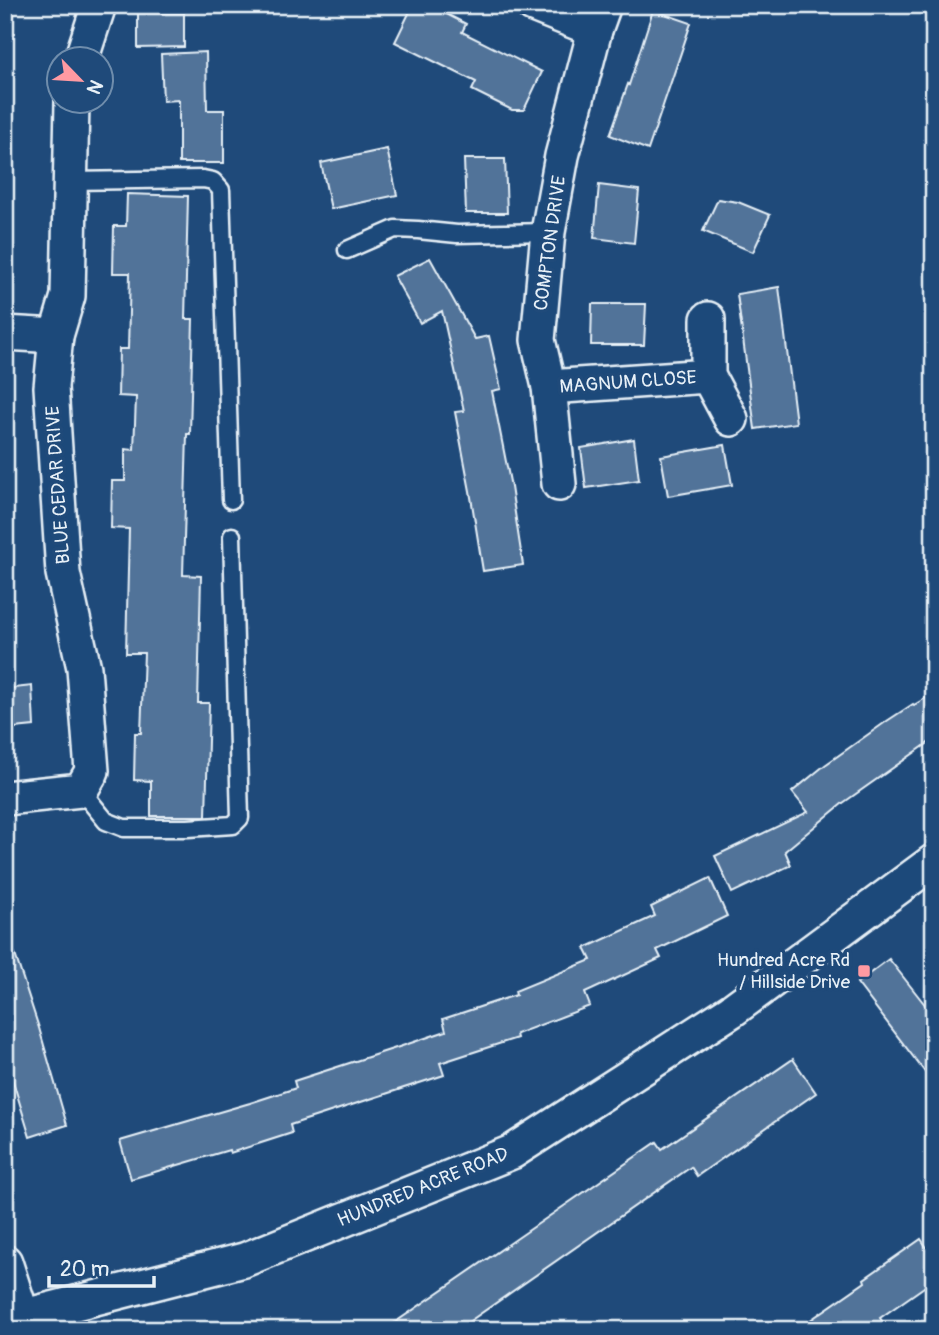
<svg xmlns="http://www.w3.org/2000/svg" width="939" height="1335" font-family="Pangolin,sans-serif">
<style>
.building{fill:#517399;stroke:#e8f1f8;stroke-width:2}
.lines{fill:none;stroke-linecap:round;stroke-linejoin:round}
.service-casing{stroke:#e8f1f8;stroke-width:21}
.minor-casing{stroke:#e8f1f8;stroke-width:38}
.service{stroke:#1f4a7a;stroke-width:16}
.minor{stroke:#1f4a7a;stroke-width:33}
.poi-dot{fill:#ff9aa2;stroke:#1f4a7a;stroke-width:2.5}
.labels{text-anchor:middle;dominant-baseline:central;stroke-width:7;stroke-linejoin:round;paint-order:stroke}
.street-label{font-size:19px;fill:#e8f1f8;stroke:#1f4a7a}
.poi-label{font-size:19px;fill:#e8f1f8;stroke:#1f4a7a;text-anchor:end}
</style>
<rect width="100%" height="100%" fill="#1f4a7a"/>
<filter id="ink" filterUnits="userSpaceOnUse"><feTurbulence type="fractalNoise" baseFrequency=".0143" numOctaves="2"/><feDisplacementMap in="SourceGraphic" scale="14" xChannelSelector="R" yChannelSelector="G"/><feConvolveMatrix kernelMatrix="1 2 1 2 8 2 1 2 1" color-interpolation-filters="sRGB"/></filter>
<g filter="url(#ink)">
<g class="building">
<path d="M 413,5 L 429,5 L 466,24 L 462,32 L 542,72 L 524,110 L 512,110 L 472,90 L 476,82 L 395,42 Z"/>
<path d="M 653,10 L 691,23 L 648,150 L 610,135 L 628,84 L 629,85 Z"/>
<path d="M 138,13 L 184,13 L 184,47 L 138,48 Z"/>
<path d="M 206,52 L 207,110 L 224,110 L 224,163 L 179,163 L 179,100 L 163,101 L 161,54 Z"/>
<path d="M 387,149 L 397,195 L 331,209 L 321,163 Z"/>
<path d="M 464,159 L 505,159 L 507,213 L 466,213 Z"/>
<path d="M 599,185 L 639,190 L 634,243 L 594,238 Z"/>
<path d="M 127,194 L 188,196 L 185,319 L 193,319 L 190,434 L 187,434 L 183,575 L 201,576 L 198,703 L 209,703 L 206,816 L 151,816 L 151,781 L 134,780 L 135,733 L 141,733 L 144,653 L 126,653 L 129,529 L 111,528 L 112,481 L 125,481 L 125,449 L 134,450 L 136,397 L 118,396 L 119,349 L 128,349 L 130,273 L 113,273 L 114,226 L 126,226 Z"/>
<path d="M 718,199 L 738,202 L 770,215 L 753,252 L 703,231 Z"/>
<path d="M 430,258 L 475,339 L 489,336 L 501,389 L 492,391 L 511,487 L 523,565 L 483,571 L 470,491 L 455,412 L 464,411 L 442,311 L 420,323 L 394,276 Z"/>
<path d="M 779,287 L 796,423 L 755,429 L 737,294 Z"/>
<path d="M 592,304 L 646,304 L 644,345 L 591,345 Z"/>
<path d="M 634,439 L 639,480 L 586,488 L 581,448 Z"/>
<path d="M 725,445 L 732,485 L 668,496 L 661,456 Z"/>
<path d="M 32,686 L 34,726 L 5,729 L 5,689 Z"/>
<path d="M 934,693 L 934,739 L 843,803 L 785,851 L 791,865 L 732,893 L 715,856 L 808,812 L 792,792 L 825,765 L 887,721 L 913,704 L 914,705 Z"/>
<path d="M 710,878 L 727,916 L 657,950 L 661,958 L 585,993 L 590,1006 L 516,1034 L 517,1038 L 440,1063 L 444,1075 L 290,1125 L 292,1133 L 230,1153 L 229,1150 L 131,1179 L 120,1141 L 250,1103 L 296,1088 L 294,1081 L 402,1046 L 446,1031 L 443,1019 L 516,995 L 515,991 L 591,960 L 585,948 L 655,916 L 651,907 Z"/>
<path d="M 11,942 L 39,1028 L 67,1125 L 30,1137 L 5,1055 L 5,943 Z"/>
<path d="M 889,959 L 934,1016 L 934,1084 L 857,983 Z"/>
<path d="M 793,1059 L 816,1093 L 697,1176 L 691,1167 L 457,1330 L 384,1330 L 657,1142 L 662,1149 Z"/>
<path d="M 921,1239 L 934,1258 L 934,1280 L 880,1318 L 888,1330 L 796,1330 L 865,1282 L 864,1279 Z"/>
</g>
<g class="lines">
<defs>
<g id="service">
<path d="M 70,181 L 203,179 L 213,181 L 221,190 L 231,500"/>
<path d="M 347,250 L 395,229 L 418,230 L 457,234 L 548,232"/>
<path d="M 81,790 L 106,821 L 124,828 L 188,828 L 233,825 L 240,818 L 232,536"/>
</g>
<g id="minor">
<path d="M 533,5 L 595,30"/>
<path d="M 81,60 L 99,5"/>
<path d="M 708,319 L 708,376 L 731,419"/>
<path d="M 5,333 L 56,336"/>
<path d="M 549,387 L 708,376"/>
<path d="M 559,484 L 549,387 L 538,340 L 548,232 L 562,156 L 595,30 L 604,5"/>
<path d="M 5,798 L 81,790 L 92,771 L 84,668 L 63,573 L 51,387 L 56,336 L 68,296 L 72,102"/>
<path d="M 5,1262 L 23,1318"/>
<path d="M 5,1321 L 244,1260 L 512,1152 L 731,1011 L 934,861"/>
</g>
</defs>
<use href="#service" class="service-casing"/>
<use href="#minor" class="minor-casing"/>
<use href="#service" class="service"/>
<use href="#minor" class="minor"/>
</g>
</g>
<rect class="poi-dot" x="857" y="964" width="14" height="14" rx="3.5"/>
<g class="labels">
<g class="street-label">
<text transform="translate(550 243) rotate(-82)">COMPTON DRIVE</text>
<text transform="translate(628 382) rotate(-4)">MAGNUM CLOSE</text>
<text transform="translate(58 485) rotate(-94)">BLUE CEDAR DRIVE</text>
<text transform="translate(423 1187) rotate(-22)">HUNDRED ACRE ROAD</text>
</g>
<g class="poi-label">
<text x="850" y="960">Hundred Acre Rd<tspan x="850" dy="22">/ Hillside Drive</tspan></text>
</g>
</g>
<rect width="939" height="1335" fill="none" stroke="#1f4a7a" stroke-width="28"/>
<rect x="14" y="14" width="911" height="1307" fill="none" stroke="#e8f1f8" stroke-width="2.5" filter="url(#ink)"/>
<g transform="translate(80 80) rotate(115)"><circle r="33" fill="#1f4a7a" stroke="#6f8dac" stroke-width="2"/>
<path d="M0-5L12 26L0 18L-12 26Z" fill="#ff9aa2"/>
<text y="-10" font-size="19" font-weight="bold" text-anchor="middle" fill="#e8f1f8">N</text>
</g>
<path d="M49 1276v10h105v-10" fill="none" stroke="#e8f1f8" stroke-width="3.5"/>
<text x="60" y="1276" font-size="21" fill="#e8f1f8" stroke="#1f4a7a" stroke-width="5" paint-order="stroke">20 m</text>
</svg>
